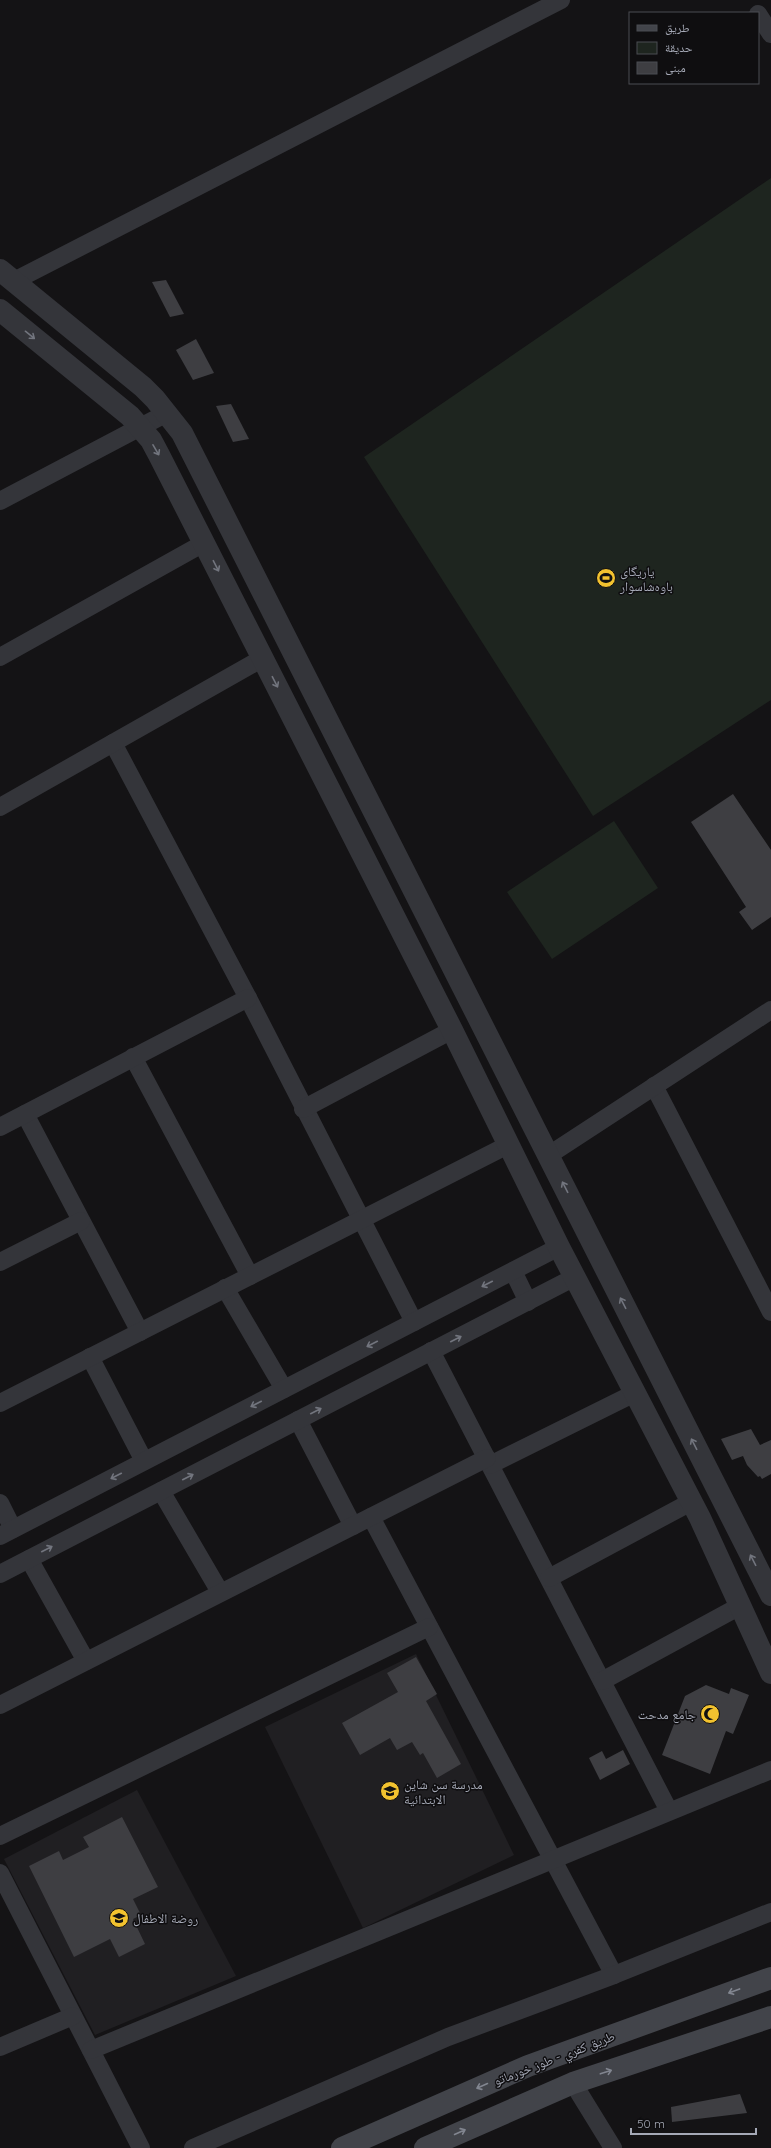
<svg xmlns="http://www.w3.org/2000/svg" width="771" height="2148" font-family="Quicksand,'Noto Naskh Arabic',sans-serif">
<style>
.built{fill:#201f22}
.green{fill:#1e251f}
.building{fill:#3e3e42}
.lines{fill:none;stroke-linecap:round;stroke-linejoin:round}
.minor{stroke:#34353a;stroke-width:18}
.tertiary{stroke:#34353a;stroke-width:22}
.secondary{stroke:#42444a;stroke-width:22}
.oneway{stroke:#72757e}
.oneway2{stroke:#828690}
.labels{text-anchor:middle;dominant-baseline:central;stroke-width:3;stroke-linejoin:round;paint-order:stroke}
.poi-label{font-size:13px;fill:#a5a9b6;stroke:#0f0e10;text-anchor:start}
.street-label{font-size:13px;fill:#a5a9b6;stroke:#0f0e10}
</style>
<rect width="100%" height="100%" fill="#141315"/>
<g class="built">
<path d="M 416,1654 L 514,1855 L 363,1928 L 265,1727 Z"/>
<path d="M 137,1790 L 236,1976 L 95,2035 L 4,1859 Z"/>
</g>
<g class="green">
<path d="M 771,178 L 771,700 L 593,816 L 364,457 Z"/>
<path d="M 614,821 L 658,888 L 552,959 L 507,892 Z"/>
</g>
<g class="building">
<path d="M 166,280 L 184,314 L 170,317 L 152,282 Z"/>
<path d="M 196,339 L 214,373 L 193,380 L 176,350 Z"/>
<path d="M 231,404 L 249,439 L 233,442 L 216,406 Z"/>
<path d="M 733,794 L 771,850 L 771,917 L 752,930 L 739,912 L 746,907 L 691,822 Z"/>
<path d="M 751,1429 L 760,1445 L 771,1440 L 771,1474 L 762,1479 L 760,1476 L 758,1477 L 747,1465 L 743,1456 L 732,1460 L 721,1439 Z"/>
<path d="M 416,1657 L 437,1694 L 426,1701 L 461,1764 L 437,1778 L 423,1753 L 420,1755 L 412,1742 L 397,1750 L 390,1738 L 360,1755 L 342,1723 L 398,1692 L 387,1673 Z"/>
<path d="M 706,1685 L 729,1694 L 731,1688 L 749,1695 L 733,1734 L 726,1731 L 710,1774 L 662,1755 L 685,1696 Z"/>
<path d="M 623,1750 L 630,1764 L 600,1780 L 589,1758 L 602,1751 L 606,1759 Z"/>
<path d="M 122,1817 L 158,1887 L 133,1899 L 141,1915 L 133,1919 L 145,1944 L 119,1957 L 110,1939 L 74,1957 L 29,1866 L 59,1851 L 63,1860 L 89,1847 L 83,1837 Z"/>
<path d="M 740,2094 L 747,2113 L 672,2122 L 671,2107 Z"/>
</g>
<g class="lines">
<g class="minor">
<path d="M 758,14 L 771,34"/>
<path d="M 14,281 L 561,0"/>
<path d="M 0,501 L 167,413"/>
<path d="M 0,657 L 204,543"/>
<path d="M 113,743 L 248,998 L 414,1322"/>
<path d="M 0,807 L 263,658"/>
<path d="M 133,1057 L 250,1276"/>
<path d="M 654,1086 L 771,1312"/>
<path d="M 303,1109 L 452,1030"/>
<path d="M 25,1114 L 140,1332"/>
<path d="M 0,1127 L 248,998"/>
<path d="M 549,1155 L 771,1010"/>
<path d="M 0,1262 L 81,1221"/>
<path d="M 513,1271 L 528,1302"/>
<path d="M 225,1288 L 284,1389"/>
<path d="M 431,1351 L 669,1811"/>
<path d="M 90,1357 L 144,1461"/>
<path d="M 0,1403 L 508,1145"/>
<path d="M 298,1420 L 353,1526"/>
<path d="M 490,1465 L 635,1393"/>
<path d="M 161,1491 L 220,1592"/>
<path d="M 0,1503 L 13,1529"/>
<path d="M 371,1517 L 614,1975"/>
<path d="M 0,1536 L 559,1247"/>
<path d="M 29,1559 L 86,1661"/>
<path d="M 0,1574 L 575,1277"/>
<path d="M 549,1578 L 691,1502"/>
<path d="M 602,1681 L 740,1606"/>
<path d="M 0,1705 L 487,1458"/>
<path d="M 0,1836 L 429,1627"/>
<path d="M 0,1873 L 141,2148"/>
<path d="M 0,2047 L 73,2016"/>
<path d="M 91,2050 L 771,1770"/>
<path d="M 573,2083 L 613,2148"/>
<path d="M 193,2148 L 448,2037 L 614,1975 L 771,1912"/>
</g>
<g class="tertiary">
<path d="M 0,270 L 143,387 L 155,399 L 182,433 L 771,1595"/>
<path d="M 0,310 L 130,416 L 151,440 L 159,455 L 452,1030 L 559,1247 L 700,1518 L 771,1673"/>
</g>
<g class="secondary">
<path d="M 342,2148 L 528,2066 L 771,1978"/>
<path d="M 425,2148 L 573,2083 L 771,2017"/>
</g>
</g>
<defs><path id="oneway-shaft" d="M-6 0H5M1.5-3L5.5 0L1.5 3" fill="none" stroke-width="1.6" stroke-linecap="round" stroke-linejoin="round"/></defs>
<g class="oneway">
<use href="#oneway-shaft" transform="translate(30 335) rotate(39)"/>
<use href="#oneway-shaft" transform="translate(156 450) rotate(60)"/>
<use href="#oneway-shaft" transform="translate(216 566) rotate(63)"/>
<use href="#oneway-shaft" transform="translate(275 682) rotate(63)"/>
<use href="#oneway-shaft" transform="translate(565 1187) rotate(-117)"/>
<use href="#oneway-shaft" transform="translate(487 1284) rotate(153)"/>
<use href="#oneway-shaft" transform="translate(623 1303) rotate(-117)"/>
<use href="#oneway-shaft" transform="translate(456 1339) rotate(-27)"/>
<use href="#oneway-shaft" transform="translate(372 1344) rotate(153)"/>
<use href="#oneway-shaft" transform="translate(256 1404) rotate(153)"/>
<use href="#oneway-shaft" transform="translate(316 1411) rotate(-27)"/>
<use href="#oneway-shaft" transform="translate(694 1444) rotate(-117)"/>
<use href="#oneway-shaft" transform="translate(116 1476) rotate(153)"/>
<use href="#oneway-shaft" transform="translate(188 1477) rotate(-27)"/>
<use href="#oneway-shaft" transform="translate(47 1549) rotate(-27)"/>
<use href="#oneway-shaft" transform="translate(753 1560) rotate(-117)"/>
</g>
<g class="oneway2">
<use href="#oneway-shaft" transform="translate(734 1991) rotate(160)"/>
<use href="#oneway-shaft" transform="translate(606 2072) rotate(-18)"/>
<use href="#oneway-shaft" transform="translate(482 2086) rotate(156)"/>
<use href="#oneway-shaft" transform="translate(460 2132) rotate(-24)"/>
</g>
<defs>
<symbol id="stadium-disc" viewBox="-11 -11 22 22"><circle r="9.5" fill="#f2c22f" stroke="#0f0e10"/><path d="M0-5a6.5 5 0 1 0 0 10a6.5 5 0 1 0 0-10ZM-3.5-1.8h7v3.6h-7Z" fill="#111"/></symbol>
<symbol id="mosque-disc" viewBox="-11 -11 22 22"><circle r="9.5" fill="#f2c22f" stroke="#0f0e10"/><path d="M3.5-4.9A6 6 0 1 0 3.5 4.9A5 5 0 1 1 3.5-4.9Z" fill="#111"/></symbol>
<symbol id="school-disc" viewBox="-11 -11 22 22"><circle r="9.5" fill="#f2c22f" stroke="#0f0e10"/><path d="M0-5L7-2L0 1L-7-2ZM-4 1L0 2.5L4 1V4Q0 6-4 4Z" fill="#111"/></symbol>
</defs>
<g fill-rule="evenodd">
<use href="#stadium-disc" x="595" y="567" width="22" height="22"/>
<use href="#mosque-disc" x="699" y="1703" width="22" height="22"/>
<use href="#school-disc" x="379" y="1780" width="22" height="22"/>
<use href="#school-disc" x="108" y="1907" width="22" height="22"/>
</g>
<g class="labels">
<g class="poi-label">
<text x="620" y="571">یاریگای<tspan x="620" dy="15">باوەشاسوار</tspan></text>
<text x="696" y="1714" text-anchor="end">جامع مدحت</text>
<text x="404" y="1784">مدرسة سن شاين<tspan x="404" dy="15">الابتدائية</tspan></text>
<text x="133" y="1918">روضة الاطفال</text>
</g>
<g class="street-label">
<text transform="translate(554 2058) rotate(-21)">طريق كفري - طوز خورماتو</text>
</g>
</g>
<rect x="629" y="12" width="130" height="72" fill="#0f0e10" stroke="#4b4c52"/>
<rect x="637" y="25" width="20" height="6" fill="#42444a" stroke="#4b4c52"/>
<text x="665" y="32" font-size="12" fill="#a5a9b6">طريق</text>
<rect x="637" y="42" width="20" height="12" fill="#1e251f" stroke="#4b4c52"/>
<text x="665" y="52" font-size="12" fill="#a5a9b6">حديقة</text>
<rect x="637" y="62" width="20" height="12" fill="#3e3e42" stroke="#4b4c52"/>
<text x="665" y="72" font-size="12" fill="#a5a9b6">مبنى</text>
<path d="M631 2128v6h125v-6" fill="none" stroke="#a5a9b6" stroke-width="2"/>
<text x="637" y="2128" font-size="12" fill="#a5a9b6" stroke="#0f0e10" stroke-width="3" paint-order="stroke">50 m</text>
</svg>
